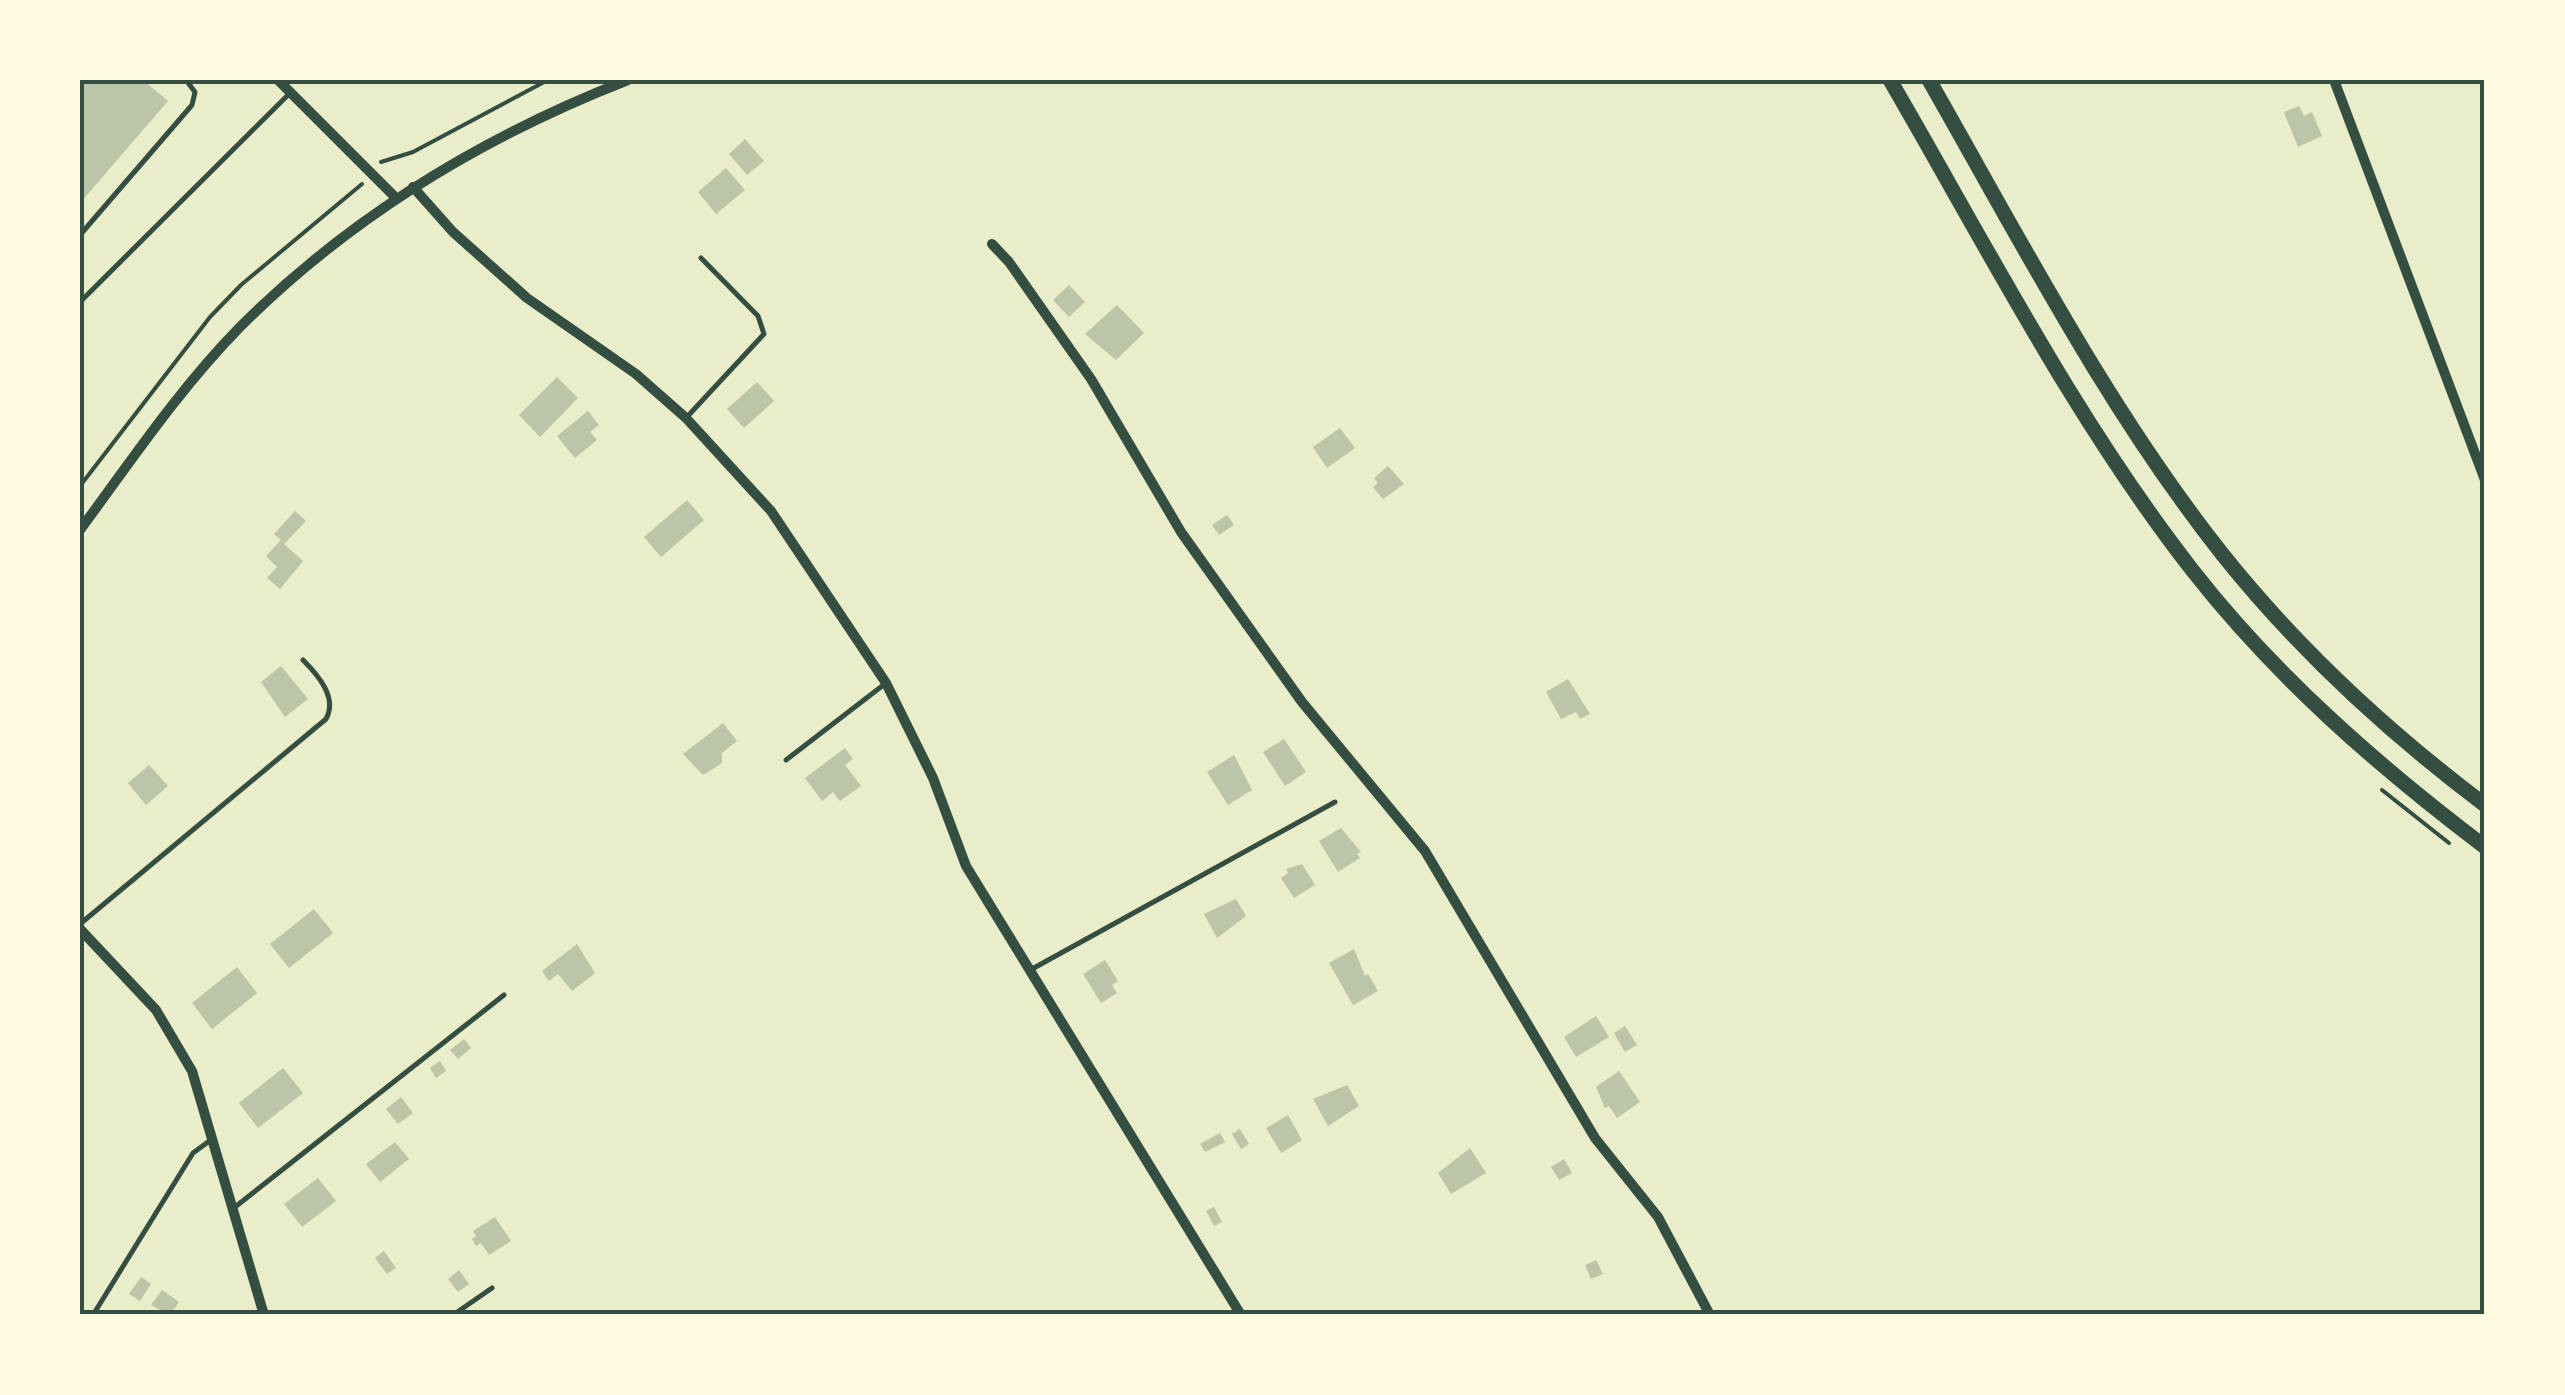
<svg xmlns="http://www.w3.org/2000/svg" width="2565" height="1395" font-family="'Zilla Slab',serif">
<style>
.building{fill:#bcc5a7}
.lines{fill:none;stroke-linecap:round;stroke-linejoin:round}
.path{stroke:#344e41;stroke-width:4}
.service{stroke:#344e41;stroke-width:5}
.minor{stroke:#344e41;stroke-width:10}
.secondary{stroke:#344e41;stroke-width:15}
.neatline{fill:none;stroke:#344e41;stroke-width:4}
</style>
<rect width="100%" height="100%" fill="#e9edc9"/>
<g class="building">
<path d="M 80,80 L 143,80 L 168,101 L 80,203 Z"/>
<path d="M 2299,106 L 2304,116 L 2312,112 L 2322,136 L 2298,147 L 2284,112 Z"/>
<path d="M 745,139 L 764,161 L 747,175 L 729,154 Z"/>
<path d="M 726,168 L 745,190 L 716,214 L 698,192 Z"/>
<path d="M 1069,285 L 1085,302 L 1069,317 L 1053,300 Z"/>
<path d="M 1117,305 L 1144,333 L 1116,360 L 1085,334 Z"/>
<path d="M 557,377 L 578,398 L 540,437 L 519,415 Z"/>
<path d="M 757,382 L 774,401 L 744,428 L 727,409 Z"/>
<path d="M 588,411 L 599,425 L 590,432 L 597,440 L 575,458 L 557,436 Z"/>
<path d="M 1340,428 L 1355,448 L 1327,468 L 1313,447 Z"/>
<path d="M 1388,466 L 1404,484 L 1383,499 L 1373,487 L 1378,483 L 1374,478 Z"/>
<path d="M 687,500 L 704,520 L 661,557 L 644,537 Z"/>
<path d="M 295,511 L 306,521 L 284,544 L 303,561 L 280,589 L 267,578 L 277,567 L 266,556 L 281,540 L 274,534 Z"/>
<path d="M 1227,515 L 1234,525 L 1219,535 L 1212,525 Z"/>
<path d="M 281,666 L 308,699 L 285,717 L 261,682 Z"/>
<path d="M 1568,679 L 1590,714 L 1580,719 L 1576,712 L 1561,719 L 1546,692 Z"/>
<path d="M 723,723 L 737,741 L 722,753 L 722,763 L 703,775 L 683,754 Z"/>
<path d="M 1284,739 L 1306,772 L 1285,786 L 1263,752 Z"/>
<path d="M 845,748 L 853,759 L 845,765 L 861,786 L 840,801 L 833,792 L 822,801 L 805,778 Z"/>
<path d="M 1234,755 L 1252,790 L 1228,805 L 1207,772 Z"/>
<path d="M 149,765 L 168,786 L 146,805 L 128,783 Z"/>
<path d="M 1341,828 L 1361,852 L 1357,854 L 1360,858 L 1338,872 L 1319,841 Z"/>
<path d="M 1302,864 L 1315,885 L 1294,898 L 1281,878 L 1288,873 L 1286,869 Z"/>
<path d="M 1236,899 L 1246,916 L 1217,938 L 1204,914 Z"/>
<path d="M 314,909 L 333,933 L 289,968 L 270,944 Z"/>
<path d="M 577,944 L 595,973 L 572,991 L 558,974 L 549,981 L 542,971 Z"/>
<path d="M 1354,949 L 1365,976 L 1368,974 L 1378,991 L 1353,1005 L 1329,963 Z"/>
<path d="M 1105,960 L 1118,981 L 1112,985 L 1117,993 L 1101,1003 L 1083,974 Z"/>
<path d="M 237,967 L 257,993 L 212,1029 L 192,1003 Z"/>
<path d="M 1596,1016 L 1609,1037 L 1576,1057 L 1564,1037 Z"/>
<path d="M 1625,1026 L 1637,1045 L 1625,1052 L 1614,1033 Z"/>
<path d="M 464,1039 L 471,1048 L 458,1059 L 450,1050 Z"/>
<path d="M 440,1061 L 446,1071 L 436,1078 L 430,1068 Z"/>
<path d="M 283,1068 L 303,1093 L 258,1128 L 239,1103 Z"/>
<path d="M 1619,1071 L 1640,1102 L 1617,1118 L 1609,1106 L 1605,1108 L 1596,1087 Z"/>
<path d="M 1347,1085 L 1359,1106 L 1328,1126 L 1313,1099 Z"/>
<path d="M 401,1097 L 413,1113 L 398,1124 L 386,1109 Z"/>
<path d="M 1288,1115 L 1302,1140 L 1281,1153 L 1266,1128 Z"/>
<path d="M 1240,1129 L 1249,1144 L 1241,1149 L 1232,1134 Z"/>
<path d="M 1220,1133 L 1225,1142 L 1205,1152 L 1200,1144 Z"/>
<path d="M 395,1142 L 409,1159 L 380,1182 L 366,1164 Z"/>
<path d="M 1470,1148 L 1486,1173 L 1451,1194 L 1438,1173 Z"/>
<path d="M 1564,1159 L 1572,1173 L 1559,1180 L 1551,1167 Z"/>
<path d="M 318,1178 L 336,1201 L 302,1227 L 284,1204 Z"/>
<path d="M 1214,1207 L 1222,1222 L 1214,1226 L 1206,1211 Z"/>
<path d="M 495,1217 L 511,1241 L 489,1255 L 481,1243 L 476,1246 L 472,1239 L 476,1236 L 473,1231 Z"/>
<path d="M 384,1251 L 396,1268 L 387,1274 L 375,1258 Z"/>
<path d="M 1596,1260 L 1603,1274 L 1591,1279 L 1585,1265 Z"/>
<path d="M 459,1270 L 469,1284 L 458,1292 L 448,1279 Z"/>
<path d="M 141,1277 L 151,1284 L 140,1301 L 129,1294 Z"/>
<path d="M 162,1290 L 179,1302 L 170,1315 L 151,1305 Z"/>
</g>
<g class="lines">
<g class="path">
<path d="M 381,162 L 413,152 L 548,80"/>
<path d="M 80,486 L 210,317 L 241,285 L 362,184"/>
<path d="M 2382,790 L 2449,843"/>
</g>
<g class="service">
<path d="M 80,235 L 192,105 L 195,92 L 186,80"/>
<path d="M 80,302 L 288,95"/>
<path d="M 686,418 L 764,334 L 758,316 L 701,258"/>
<path d="M 786,760 L 886,683"/>
<path d="M 80,924 L 326,719 C 338,698 318,675 303,660"/>
<path d="M 1032,969 L 1335,802"/>
<path d="M 235,1207 L 504,995"/>
<path d="M 93,1315 L 193,1153 L 212,1139"/>
<path d="M 453,1315 L 492,1288"/>
</g>
<g class="minor">
<path d="M 278,80 L 396,198"/>
<path d="M 2334,80 L 2485,480"/>
<path d="M 413,187 L 453,232 L 527,298 L 636,374 L 686,418 L 771,511 L 886,683 L 933,778 L 966,866 L 1241,1315"/>
<path d="M 992,244 L 1009,262 L 1091,379 L 1181,532 L 1302,702 L 1425,851 L 1595,1138 L 1658,1217 L 1710,1315"/>
<path d="M 80,530 C 131,461 180,388 240,327 C 351,216 482,137 628,80"/>
<path d="M 80,929 L 156,1010 L 192,1071 L 264,1315"/>
</g>
<g class="secondary">
<path d="M 1890,80 C 1986,245 2075,420 2193,571 C 2276,677 2378,766 2485,847"/>
<path d="M 1929,80 C 2021,241 2108,410 2223,555 C 2299,650 2388,732 2485,805"/>
</g>
</g>
<rect width="2565" height="1395" fill="none" stroke="#fefae0" stroke-width="165"/>
<rect x="82" y="82" width="2400" height="1230" class="neatline"/>
</svg>
